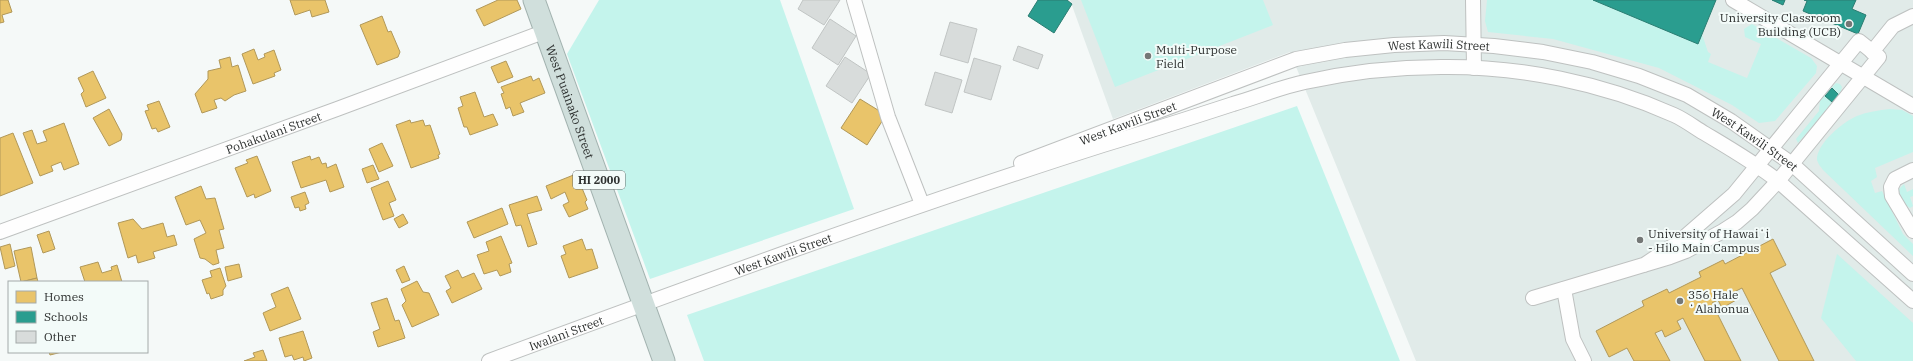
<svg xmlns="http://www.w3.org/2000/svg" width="1913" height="361" font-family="'IBM Plex Serif',serif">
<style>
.built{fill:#e1ebe9}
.green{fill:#c4f4ec}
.homes{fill:#e9c46a;stroke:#b19859}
.schools{fill:#2a9d8f;stroke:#2b7d72}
.building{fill:#d8dcdb;stroke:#c1c5c4}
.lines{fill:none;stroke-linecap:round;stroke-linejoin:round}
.minor-casing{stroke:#bec1c0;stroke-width:16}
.highway-casing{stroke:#a3b3b0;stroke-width:23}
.minor{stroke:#fefefe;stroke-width:14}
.highway{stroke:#d0dfdc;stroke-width:21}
.poi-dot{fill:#747776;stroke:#f3fbf9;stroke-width:1.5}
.labels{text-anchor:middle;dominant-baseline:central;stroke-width:4;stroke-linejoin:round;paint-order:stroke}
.shield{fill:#f3fbf9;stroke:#696e6c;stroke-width:1}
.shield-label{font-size:11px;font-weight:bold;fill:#2e3130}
.poi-label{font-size:12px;fill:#2e3130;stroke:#f3fbf9;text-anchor:start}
.street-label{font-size:12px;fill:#2e3130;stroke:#f3fbf9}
</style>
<rect width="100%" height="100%" fill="#f5f9f8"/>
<path class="built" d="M 1070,0 L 1913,0 L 1913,361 L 1416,361 L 1290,52 L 1113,119 Z"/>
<g class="green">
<path d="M 599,0 L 780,0 L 854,209 L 650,279 L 567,54 Z"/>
<path d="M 1081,0 L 1263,0 L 1273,25 L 1115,87 Z"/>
<path d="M 1487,0 L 1693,0 L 1692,4 L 1708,52 L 1711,54 L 1708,62 L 1747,78 L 1761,44 L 1745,37 L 1744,29 L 1752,24 L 1811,58 L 1817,66 L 1816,73 L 1775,121 L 1759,123 L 1732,105 L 1659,68 L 1553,39 L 1488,32 L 1485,21 Z"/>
<path d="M 1836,83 L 1840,84 L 1842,87 L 1840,94 L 1798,143 L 1796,139 L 1819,111 L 1820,100 Z"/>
<path d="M 1297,106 L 1400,361 L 704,361 L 687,315 Z"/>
<path d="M 1890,109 L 1902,110 L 1913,116 L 1913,152 L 1875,168 L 1877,177 L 1871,181 L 1875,193 L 1882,191 L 1903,234 L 1913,244 L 1913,256 L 1823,170 C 1821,167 1818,164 1817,160 C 1816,144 1844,121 1857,116 C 1867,112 1879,110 1890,109 Z"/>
<path d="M 1904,184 L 1907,192 L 1913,189 L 1913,196 L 1910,197 L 1913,206 L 1910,208 C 1903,205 1900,196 1899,189 Z"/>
<path d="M 1837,254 L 1913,323 L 1913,361 L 1856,361 L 1821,318 Z"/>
</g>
<g class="homes">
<path d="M 0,0 L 8,0 L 12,12 L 2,15 L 4,22 L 0,23 Z"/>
<path d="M 290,0 L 325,0 L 329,12 L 312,17 L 310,10 L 295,15 Z"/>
<path d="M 498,0 L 517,0 L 521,9 L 484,26 L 476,10 Z"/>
<path d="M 382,16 L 388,32 L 391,31 L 400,52 L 398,57 L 377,65 L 360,25 Z"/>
<path d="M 254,49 L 258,60 L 265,57 L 264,54 L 274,50 L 281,70 L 274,73 L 275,76 L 253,84 L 242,54 Z"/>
<path d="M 230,57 L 232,67 L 238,65 L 246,91 L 234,95 L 225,101 L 221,98 L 214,100 L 217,108 L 202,113 L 195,94 L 208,79 L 208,71 L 221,68 L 219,60 Z"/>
<path d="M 506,61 L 513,77 L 498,83 L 491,67 Z"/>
<path d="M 93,71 L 106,98 L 86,107 L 81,94 L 84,91 L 78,78 Z"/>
<path d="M 531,76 L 533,81 L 539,78 L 545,93 L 520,103 L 524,112 L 513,116 L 510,107 L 506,109 L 501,94 L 504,93 L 501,87 Z"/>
<path d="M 475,92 L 484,117 L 493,114 L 498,125 L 470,135 L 467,127 L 464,127 L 458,108 L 463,106 L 460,97 Z"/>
<path d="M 860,99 L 886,115 L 867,145 L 841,128 Z"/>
<path d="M 159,101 L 170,127 L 158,132 L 156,128 L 152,129 L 145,111 L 149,110 L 147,105 Z"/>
<path d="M 109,109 L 122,134 L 121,140 L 109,146 L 93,118 Z"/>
<path d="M 410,120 L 411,123 L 423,120 L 425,126 L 430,125 L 440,154 L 438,155 L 439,158 L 411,168 L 396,125 Z"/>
<path d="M 64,123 L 79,164 L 64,170 L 61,162 L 51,166 L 53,171 L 40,176 L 23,133 L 32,130 L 37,144 L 47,141 L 43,131 Z"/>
<path d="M 13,133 L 33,183 L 0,196 L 0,138 Z"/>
<path d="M 382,143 L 393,166 L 379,172 L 369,149 Z"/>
<path d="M 257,156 L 271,191 L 255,198 L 254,194 L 247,197 L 235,168 L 248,163 L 246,160 Z"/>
<path d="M 310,156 L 311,160 L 319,157 L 322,164 L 326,163 L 327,168 L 336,164 L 344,187 L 330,192 L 326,180 L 301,188 L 292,162 Z"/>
<path d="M 373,165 L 379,179 L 367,183 L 362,169 Z"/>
<path d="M 576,174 L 587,200 L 585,202 L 588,209 L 569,217 L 563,205 L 569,202 L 565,192 L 551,199 L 546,186 Z"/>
<path d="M 388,181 L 396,200 L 389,203 L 394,216 L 383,220 L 371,188 Z"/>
<path d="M 201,186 L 206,199 L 215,198 L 224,229 L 219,230 L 224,248 L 216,250 L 219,263 L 213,265 L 205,259 L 200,258 L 194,239 L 206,233 L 200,220 L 186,225 L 175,197 Z"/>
<path d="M 305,192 L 309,203 L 305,205 L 306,209 L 300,211 L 299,207 L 295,208 L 291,197 Z"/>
<path d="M 537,196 L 542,210 L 527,214 L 537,244 L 528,247 L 521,225 L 516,226 L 509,205 Z"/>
<path d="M 502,208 L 508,224 L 474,238 L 467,222 Z"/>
<path d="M 403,214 L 408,223 L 399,228 L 394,219 Z"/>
<path d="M 133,219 L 142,229 L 163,223 L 167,237 L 174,235 L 177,245 L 153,252 L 155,258 L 138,263 L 136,255 L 128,258 L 118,223 Z"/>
<path d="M 49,231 L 55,249 L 43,253 L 37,235 Z"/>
<path d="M 501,236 L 512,263 L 509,264 L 511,272 L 500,276 L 497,270 L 484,274 L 477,255 L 489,251 L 486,242 Z"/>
<path d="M 582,239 L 586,250 L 592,249 L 598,268 L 569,278 L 561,256 L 566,254 L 563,246 Z"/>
<path d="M 1773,239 L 1786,265 L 1770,273 L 1814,361 L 1779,361 L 1742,288 L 1734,292 L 1738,299 L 1722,308 L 1718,300 L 1712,303 L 1741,361 L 1705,361 L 1683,318 L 1677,321 L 1681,329 L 1665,337 L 1662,330 L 1655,333 L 1670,361 L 1634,361 L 1627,348 L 1609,357 L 1596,331 L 1644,306 L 1642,301 L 1667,289 L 1669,293 L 1701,277 L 1699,272 L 1723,260 L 1725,264 Z"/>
<path d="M 10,244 L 15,266 L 5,269 L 0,247 Z"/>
<path d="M 31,247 L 37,278 L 21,282 L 14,251 Z"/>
<path d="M 98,262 L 102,273 L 112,270 L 111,267 L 117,265 L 122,282 L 85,282 L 80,267 Z"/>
<path d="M 239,264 L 242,277 L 228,281 L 225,267 Z"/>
<path d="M 404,266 L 410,280 L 402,283 L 396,270 Z"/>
<path d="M 220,268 L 226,286 L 223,290 L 223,295 L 211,299 L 209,293 L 207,294 L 202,280 L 212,277 L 210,271 Z"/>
<path d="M 458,270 L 462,278 L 474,273 L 482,289 L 452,303 L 446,291 L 451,288 L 445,276 Z"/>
<path d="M 37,278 L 38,282 L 21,282 Z"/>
<path d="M 417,281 L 423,292 L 429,293 L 439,315 L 412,327 L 402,305 L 406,301 L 401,289 Z"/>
<path d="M 288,287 L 301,319 L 270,331 L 263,313 L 276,307 L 271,294 Z"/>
<path d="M 387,298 L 395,321 L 399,320 L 405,338 L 378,347 L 373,332 L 380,329 L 371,303 Z"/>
<path d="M 303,331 L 312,358 L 304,361 L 303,357 L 294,360 L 292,355 L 285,357 L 279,338 Z"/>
<path d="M 263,350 L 267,361 L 244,361 L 255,357 L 253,353 Z"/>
<path d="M 49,352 L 62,352 L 50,355 Z"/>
</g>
<g class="schools">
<path d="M 1038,0 L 1067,0 L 1072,4 L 1054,33 L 1028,16 Z"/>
<path d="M 1593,0 L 1716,0 L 1698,44 Z"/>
<path d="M 1772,0 L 1785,0 L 1783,5 Z"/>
<path d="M 1804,0 L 1856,0 L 1852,9 L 1866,15 L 1858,34 L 1803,11 L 1807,1 Z"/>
<path d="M 1832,88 L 1839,95 L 1832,102 L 1825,96 Z"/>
</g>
<g class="building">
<path d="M 803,0 L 840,0 L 824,25 L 798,9 Z"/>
<path d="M 830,19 L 856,36 L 838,65 L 812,48 Z"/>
<path d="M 950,22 L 977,29 L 968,63 L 940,55 Z"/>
<path d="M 1018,46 L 1043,55 L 1038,69 L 1013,60 Z"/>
<path d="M 845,57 L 871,74 L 852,103 L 826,86 Z"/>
<path d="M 974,58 L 1001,66 L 991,100 L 964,92 Z"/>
<path d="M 935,72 L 962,80 L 952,113 L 925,105 Z"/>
</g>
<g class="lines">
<defs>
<g id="minor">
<path d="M 854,0 L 888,117 L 922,204"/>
<path d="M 1473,0 L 1474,68"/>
<path d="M 1733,0 L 1913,106"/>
<path d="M 1872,52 L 1893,26 L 1913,16"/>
<path id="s1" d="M 1021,163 L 1296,59 L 1345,50 L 1394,45 L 1444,43 L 1494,46 L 1543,52 L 1592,62 L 1639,76 L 1687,95 L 1731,121 L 1792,164 L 1913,274"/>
<path d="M 1913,170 L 1895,179 L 1891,187 L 1892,196 L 1913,231"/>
<path id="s2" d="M 0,232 L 337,109 L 546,31"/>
<path d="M 1564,289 L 1573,339 L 1584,361"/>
<path d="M 1533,298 L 1670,257 L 1686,251 L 1723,231 L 1737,222 L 1752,209 L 1778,181 L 1879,57 L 1859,41 L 1734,194 L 1680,241 L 1644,265"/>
<path id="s3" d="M 489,361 C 692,286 896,211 1103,145 C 1146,132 1190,118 1233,104 C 1257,97 1281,87 1305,82 C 1350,72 1395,67 1441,67 C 1519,66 1603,83 1674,115 C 1685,120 1694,127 1704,133 C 1729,148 1755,163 1778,181 L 1913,301"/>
</g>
<g id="highway">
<path id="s4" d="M 534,0 L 664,361"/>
</g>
</defs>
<use href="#minor" class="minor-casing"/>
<use href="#highway" class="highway-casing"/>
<use href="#minor" class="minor"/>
<use href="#highway" class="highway"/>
</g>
<g class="poi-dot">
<circle cx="1849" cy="24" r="4"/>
<circle cx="1148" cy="56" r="4"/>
<circle cx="1640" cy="240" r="4"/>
<circle cx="1680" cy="301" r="4"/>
</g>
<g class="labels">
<rect class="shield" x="573" y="171" width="52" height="18" rx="3"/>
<g class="shield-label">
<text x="599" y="180">HI 2000</text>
</g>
<g class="poi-label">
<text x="1841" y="17" text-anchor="end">University Classroom<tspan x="1841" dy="14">Building (UCB)</tspan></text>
<text x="1156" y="49">Multi-Purpose<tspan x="1156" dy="14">Field</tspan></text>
<text x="1648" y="233">University of Hawaiʻi<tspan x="1648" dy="14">- Hilo Main Campus</tspan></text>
<text x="1688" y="294">356 Hale<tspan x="1688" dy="14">ʻAlahonua</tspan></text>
</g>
<g class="street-label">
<text stroke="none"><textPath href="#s1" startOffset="438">West Kawili Street</textPath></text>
<text stroke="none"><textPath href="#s4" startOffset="108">West Puainako Street</textPath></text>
<text stroke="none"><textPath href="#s1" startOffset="114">West Kawili Street</textPath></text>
<text stroke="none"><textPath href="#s2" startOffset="291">Pohakulani Street</textPath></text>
<text stroke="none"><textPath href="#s1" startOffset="774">West Kawili Street</textPath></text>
<text stroke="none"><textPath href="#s3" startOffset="313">West Kawili Street</textPath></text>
<text stroke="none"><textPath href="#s3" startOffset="82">Iwalani Street</textPath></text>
</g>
</g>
<rect x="8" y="281" width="140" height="72" fill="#f3fbf9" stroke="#a4aaa9"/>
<rect x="16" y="291" width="20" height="12" fill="#e9c46a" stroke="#a4aaa9"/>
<text x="44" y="301" font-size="12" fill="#2e3130">Homes</text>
<rect x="16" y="311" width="20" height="12" fill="#2a9d8f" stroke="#a4aaa9"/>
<text x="44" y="321" font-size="12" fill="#2e3130">Schools</text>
<rect x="16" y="331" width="20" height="12" fill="#d8dcdb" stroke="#a4aaa9"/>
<text x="44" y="341" font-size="12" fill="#2e3130">Other</text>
</svg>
